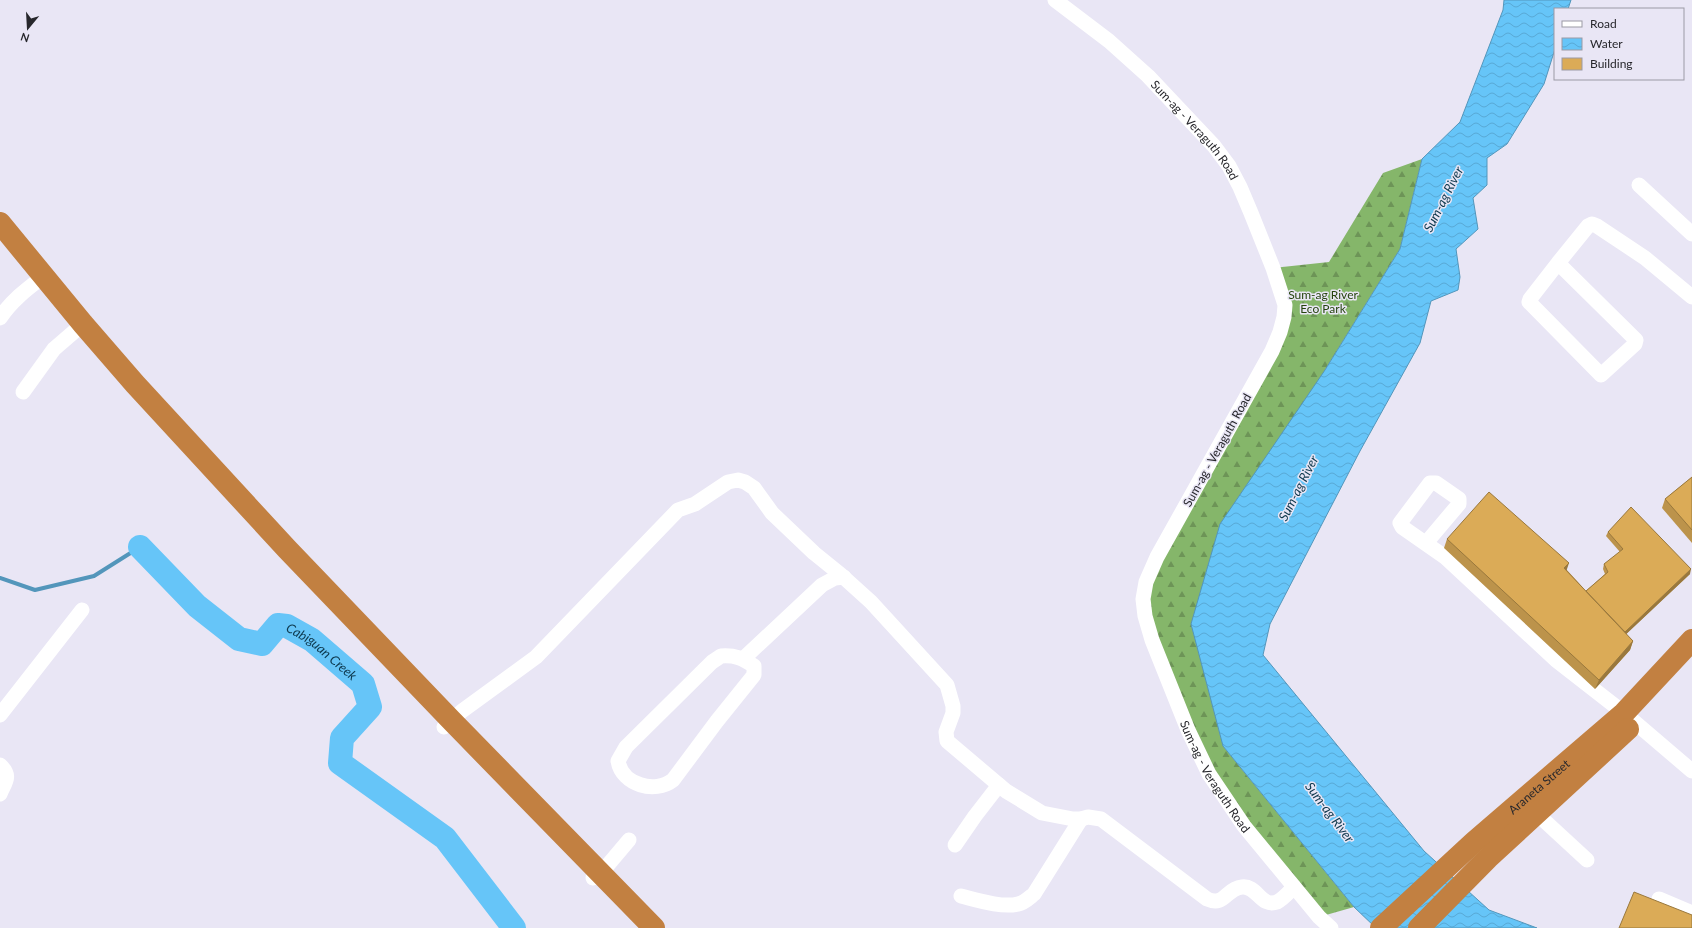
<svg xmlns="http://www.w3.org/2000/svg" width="1692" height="928" font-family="Lato,sans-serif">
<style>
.forest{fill:url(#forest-firs)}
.water{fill:url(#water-waves);stroke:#5396bb}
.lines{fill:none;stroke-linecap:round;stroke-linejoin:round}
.stream{stroke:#5396bb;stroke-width:4}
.river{stroke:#66c5f8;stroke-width:24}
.minor{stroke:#fff;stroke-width:15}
.highway{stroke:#c28041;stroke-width:22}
.wall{fill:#bc934b}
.shaded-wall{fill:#99783d}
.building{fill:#dbab57;stroke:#99783d}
.labels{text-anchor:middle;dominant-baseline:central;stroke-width:3;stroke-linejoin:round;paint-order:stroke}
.street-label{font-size:12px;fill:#27272c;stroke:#e9e6f5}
.park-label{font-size:12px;fill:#25440e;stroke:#e9e6f5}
.water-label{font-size:13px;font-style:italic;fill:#0d384d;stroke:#e9e6f5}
</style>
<defs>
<pattern id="forest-firs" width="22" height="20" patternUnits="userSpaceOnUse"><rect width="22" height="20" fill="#85b66a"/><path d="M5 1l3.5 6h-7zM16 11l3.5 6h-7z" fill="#6d9457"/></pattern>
<pattern id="water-waves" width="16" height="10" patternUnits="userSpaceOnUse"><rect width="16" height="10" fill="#66c5f8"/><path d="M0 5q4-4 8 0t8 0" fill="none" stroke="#58a9d5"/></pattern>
</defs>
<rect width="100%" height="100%" fill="#e9e6f5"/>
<path class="forest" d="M 1422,159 L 1400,249 L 1325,370 L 1223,746 L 1354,907 L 1319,917 L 1209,774 L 1152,640 L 1146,582 L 1284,317 L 1273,268 L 1329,262 L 1383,173 Z"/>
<path class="water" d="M 1504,0 L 1571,0 L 1568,9 L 1555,9 L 1555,49 L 1544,84 L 1507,144 L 1487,158 L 1487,185 L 1473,198 L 1478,229 L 1456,249 L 1460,277 L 1458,290 L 1431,301 L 1420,343 L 1360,451 L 1270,624 L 1263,655 L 1424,851 L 1489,910 L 1537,928 L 1376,928 L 1354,907 L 1223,746 L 1191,624 L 1220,524 L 1325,370 L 1400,249 L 1422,159 L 1460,122 L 1503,10 Z"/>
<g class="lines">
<path class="stream" d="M 0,578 L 35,590 L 94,576 L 140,547"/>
<path class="river" id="s1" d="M 140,547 L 197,606 L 239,639 L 262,644 L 278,625 L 287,626 L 312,640 L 363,684 L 370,707 L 342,738 L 340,763 L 445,838 L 514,928"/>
<g class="minor">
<path id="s2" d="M 1055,0 L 1109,41 L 1148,76 L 1214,146 L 1229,166 L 1240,187 L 1251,213 L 1273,268 L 1285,305 L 1284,317 L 1280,332 L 1272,351 L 1157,557 L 1146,582 L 1143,599 L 1145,616 L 1152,640 L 1188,730 L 1209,774 L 1244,826 L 1319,917 L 1331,928"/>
<path d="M 1639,185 L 1692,234"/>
<path d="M 1558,263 L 1530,299 L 1529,302 L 1601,375 L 1635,344 L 1636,340 L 1558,263 L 1588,226 L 1592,224 L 1597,226 L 1645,258 L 1692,297"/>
<path d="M 0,318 C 12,300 27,289 44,276"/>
<path d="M 23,392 L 54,349 L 83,324"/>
<path d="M 1426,543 L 1459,504 L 1459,499 L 1436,483 L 1430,483 L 1400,523 L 1402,527 L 1445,557 L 1556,660 L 1624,713 L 1692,771"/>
<path d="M 721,656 C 735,655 742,658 754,666 L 754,675 L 717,721 L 673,780 C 655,794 622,785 618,761 L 626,747 L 712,662 Z"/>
<path d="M 743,659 L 822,585 L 835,578 L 844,577"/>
<path d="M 0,715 L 82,610"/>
<path d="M 444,727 L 462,711 L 536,657 L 678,510 L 695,504 L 728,482 L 738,480 L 745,482 L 754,488 L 772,513 L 814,553 L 840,574 L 871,602 L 947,685 L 953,706 L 953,713 L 946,732 L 947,741 L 1006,791 L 1042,813 L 1073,819 L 1081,819 L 1088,817 L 1101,819 L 1207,899 C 1225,907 1225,889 1242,887 C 1257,885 1261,908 1277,902 C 1283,899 1289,892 1294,887"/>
<path d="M 0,765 C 12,776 5,782 0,794"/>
<path d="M 1536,813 L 1587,860"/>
<path d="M 955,845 L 975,816 L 999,785"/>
<path d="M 593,878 L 607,866 L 629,840"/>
<path d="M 961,896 C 977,900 1002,908 1018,904 C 1024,903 1029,898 1034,894 L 1081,819"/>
<path d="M 1659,899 L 1692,913"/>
</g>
<g class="highway">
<path d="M 0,223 L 83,324 L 135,384 L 287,549 L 451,720 L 654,928"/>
<path id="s3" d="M 1381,928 L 1474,842 L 1624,713 L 1692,640"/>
<path d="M 1419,928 L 1488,858 L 1628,729"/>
</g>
</g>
<g class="wall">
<path d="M 1692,477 L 1692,543 L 1662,508 L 1665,499 Z"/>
<path d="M 1608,532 L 1690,574 L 1626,634 L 1633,641 L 1630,650 L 1595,689 L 1444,548 L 1447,539 L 1566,569 L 1586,591 L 1605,574 L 1603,569 L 1604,564 L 1620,552 L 1606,536 Z"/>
</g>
<g class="shaded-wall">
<path d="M 1569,563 L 1566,572 L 1564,568 Z"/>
<path d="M 1691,569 L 1690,574 L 1621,639 L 1623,634 Z"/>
<path d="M 1633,641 L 1630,650 L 1595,689 L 1599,680 Z"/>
</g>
<g class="building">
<path d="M 1692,477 L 1692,530 L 1665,499 Z"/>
<path d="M 1489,492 L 1569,563 L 1564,568 L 1633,641 L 1599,680 L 1447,539 Z"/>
<path d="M 1631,507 L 1691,569 L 1625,632 L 1586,591 L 1608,572 L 1604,564 L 1623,549 L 1608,532 Z"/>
<path d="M 1634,892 L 1692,915 L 1692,928 L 1619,928 Z"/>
</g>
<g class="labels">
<g class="street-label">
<text stroke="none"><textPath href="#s2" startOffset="192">Sum-ag - Veraguth Road</textPath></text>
<text transform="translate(1217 450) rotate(-61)">Sum-ag - Veraguth Road</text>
<text stroke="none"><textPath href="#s2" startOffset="913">Sum-ag - Veraguth Road</textPath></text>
<text stroke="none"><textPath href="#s3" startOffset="212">Araneta Street</textPath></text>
</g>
<g class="park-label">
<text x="1323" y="294">Sum-ag River<tspan x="1323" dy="14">Eco Park</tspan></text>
</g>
<g class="water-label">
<text transform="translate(1443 199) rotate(-63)">Sum-ag River</text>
<text transform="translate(1298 488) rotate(-63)">Sum-ag River</text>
<text stroke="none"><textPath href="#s1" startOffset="236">Cabiguan Creek</textPath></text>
<text transform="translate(1330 812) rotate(53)">Sum-ag River</text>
</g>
</g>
<rect x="1554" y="8" width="130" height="72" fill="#e9e6f5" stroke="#9b9aa5"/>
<rect x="1562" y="21" width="20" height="6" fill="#ffffff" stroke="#9b9aa5"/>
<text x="1590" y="28" font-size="12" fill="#27272c">Road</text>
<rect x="1562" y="38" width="20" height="12" fill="url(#water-waves)" stroke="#9b9aa5"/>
<text x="1590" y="48" font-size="12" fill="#27272c">Water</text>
<rect x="1562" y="58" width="20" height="12" fill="#dbab57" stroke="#9b9aa5"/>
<text x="1590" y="68" font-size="12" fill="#27272c">Building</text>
<g transform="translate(28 28) rotate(198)" stroke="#e9e6f5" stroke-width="3" paint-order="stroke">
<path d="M0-3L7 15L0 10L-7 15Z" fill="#27272c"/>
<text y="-6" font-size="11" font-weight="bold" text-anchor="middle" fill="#27272c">N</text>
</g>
</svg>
